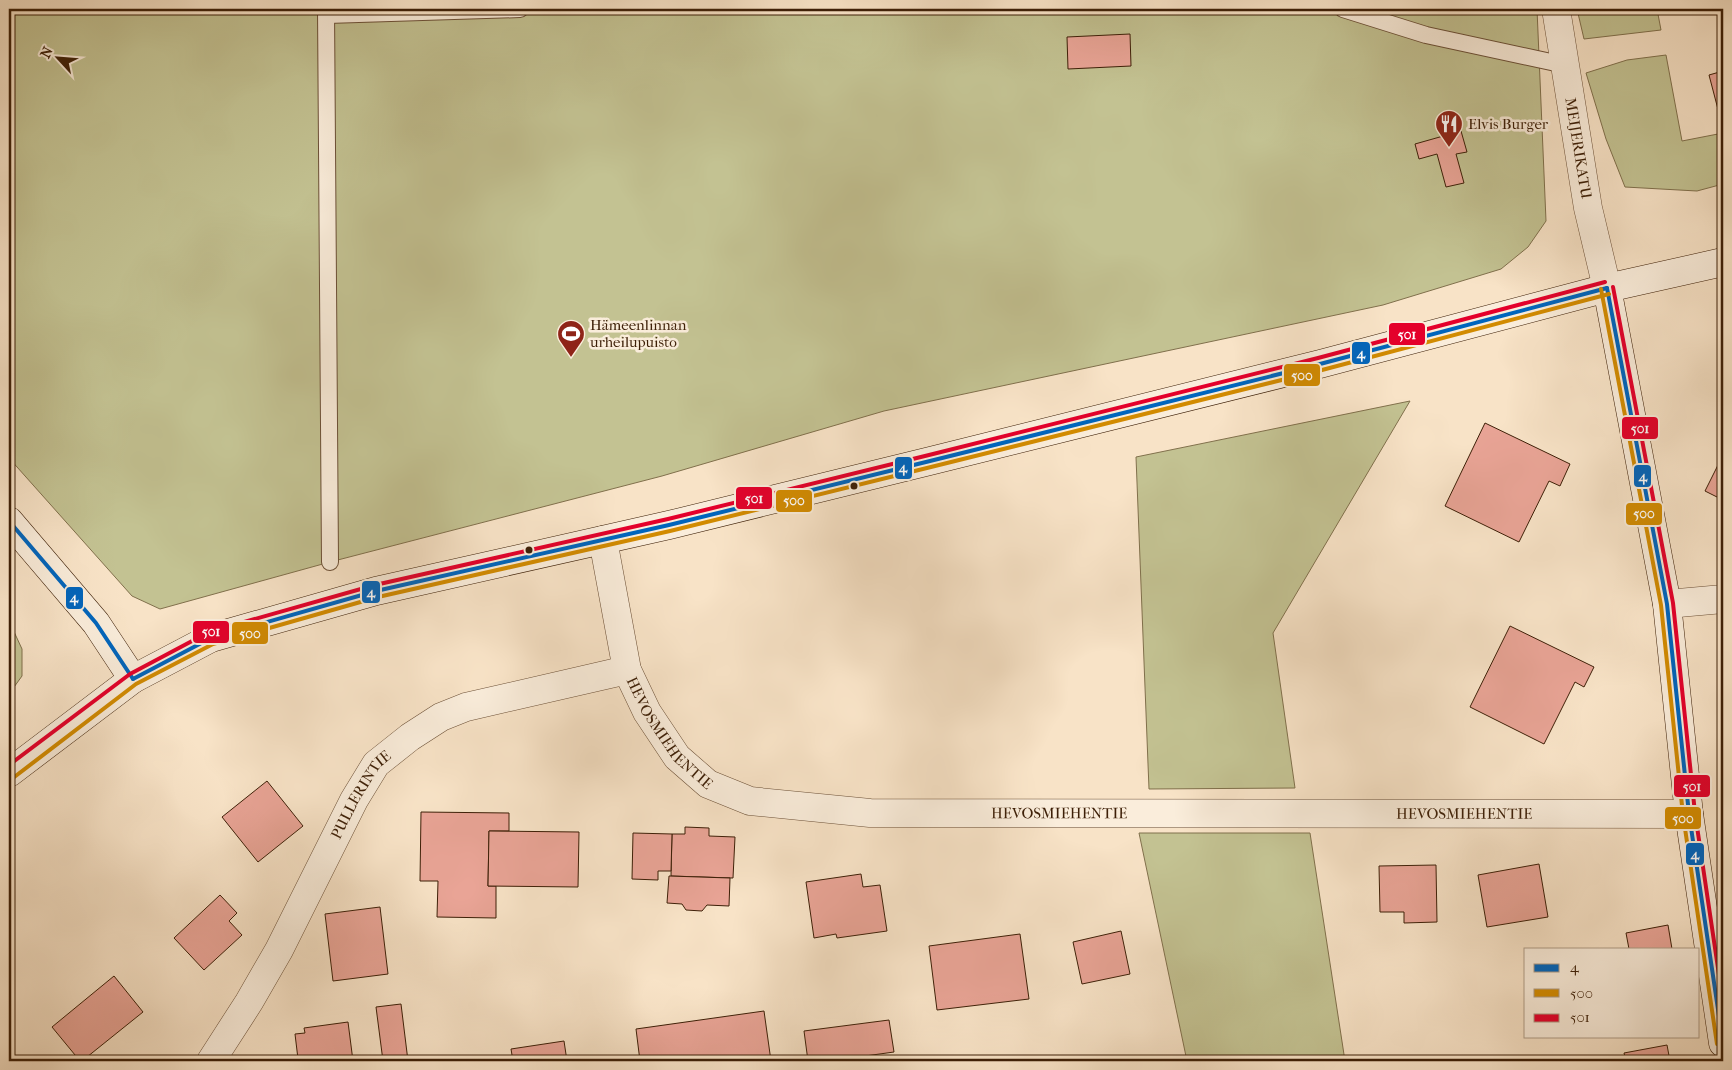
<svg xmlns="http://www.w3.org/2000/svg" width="1732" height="1070" viewBox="0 0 1732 1070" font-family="'IM FELL French Canon',serif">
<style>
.green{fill:#c3c292;stroke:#80704c}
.building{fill:#e9a496;stroke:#3d1f07}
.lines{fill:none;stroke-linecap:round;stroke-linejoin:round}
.lane-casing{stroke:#6c5037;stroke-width:18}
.street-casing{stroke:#6c5037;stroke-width:29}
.secondary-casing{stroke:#3d1f07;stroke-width:29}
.lane{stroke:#faeddb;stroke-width:16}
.street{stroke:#faeddb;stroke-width:28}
.secondary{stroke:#faeddb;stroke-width:28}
.bus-1-casing{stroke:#faeddb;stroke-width:8}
.bus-2-casing{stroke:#faeddb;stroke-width:8}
.bus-3-casing{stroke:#faeddb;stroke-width:8}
.bus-1{stroke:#0065bd;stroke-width:4}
.bus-2{stroke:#d28b01;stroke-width:4}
.bus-3{stroke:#e4002b;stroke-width:4}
.bus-dot{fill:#3d1f07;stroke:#faeddb;stroke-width:2}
.labels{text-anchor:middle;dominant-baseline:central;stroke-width:5;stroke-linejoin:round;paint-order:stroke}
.poi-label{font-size:15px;fill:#3d1f07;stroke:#faeddb;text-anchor:start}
.street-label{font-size:15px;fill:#3d1f07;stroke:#faeddb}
.line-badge{stroke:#faeddb;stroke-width:2}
.badge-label{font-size:14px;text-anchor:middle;font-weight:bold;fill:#fff}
</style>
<rect width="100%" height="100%" fill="#f8e3c7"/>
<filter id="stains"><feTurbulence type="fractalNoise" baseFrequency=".004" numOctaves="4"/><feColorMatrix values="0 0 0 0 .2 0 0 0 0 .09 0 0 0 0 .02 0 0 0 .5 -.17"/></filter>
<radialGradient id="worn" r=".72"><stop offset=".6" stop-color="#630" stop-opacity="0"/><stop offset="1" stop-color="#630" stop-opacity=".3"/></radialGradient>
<!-- green -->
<g class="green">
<polygon points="9,9 1537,9 1546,221 1528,247 1501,269 1383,305 884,411 662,476 330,562 160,609 132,596 9,458"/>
<polygon points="1577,9 1657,9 1661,30 1584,39"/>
<polygon points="1666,55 1682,141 1723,133 1723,184 1697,191 1625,187 1606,139 1586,73 1627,60"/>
<polygon points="1410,401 1273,633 1295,788 1149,789 1136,457"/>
<polygon points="9,621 22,649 22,676 9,694"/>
<polygon points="1139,833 1310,833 1345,1061 1187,1061"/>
</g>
<!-- building -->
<g class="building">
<polygon points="1130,34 1131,66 1068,69 1067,37"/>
<polygon points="1723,71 1723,116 1720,117 1709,75"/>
<polygon points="1461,131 1467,152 1456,154 1464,183 1446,187 1437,154 1419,159 1415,144"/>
<polygon points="1485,423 1570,464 1560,486 1549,481 1519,542 1445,506"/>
<polygon points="1723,455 1723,500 1705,491"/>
<polygon points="1510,626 1594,667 1584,687 1575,682 1544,744 1470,707"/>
<polygon points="267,781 303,826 258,862 222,817"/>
<polygon points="421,812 509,813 509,831 489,831 488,886 496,886 496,918 437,917 438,881 420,881"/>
<polygon points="685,827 709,828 709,836 735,837 733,878 671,876 672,834 685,834"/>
<polygon points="489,831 579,832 578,887 488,886"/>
<polygon points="633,833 672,834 671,871 658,871 658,880 632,879"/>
<polygon points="1539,864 1548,917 1487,927 1478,875"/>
<polygon points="1436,865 1437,922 1404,923 1404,912 1380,912 1379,866"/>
<polygon points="861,874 863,887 880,885 887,931 837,938 836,934 814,938 806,882"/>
<polygon points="669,876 730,878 729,906 707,905 702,911 686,910 682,904 667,903"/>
<polygon points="220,895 237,913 229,921 242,935 204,970 174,938"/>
<polygon points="380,907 388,974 333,981 325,914"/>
<polygon points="1668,925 1672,949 1629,949 1626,933"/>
<polygon points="1121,931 1130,974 1082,984 1073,942"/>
<polygon points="1020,934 1029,999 937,1010 929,946"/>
<polygon points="114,976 143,1012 82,1061 80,1061 52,1027"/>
<polygon points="401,1004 408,1061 383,1061 376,1007"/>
<polygon points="764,1011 771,1061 640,1061 636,1029"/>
<polygon points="889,1020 894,1052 829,1061 808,1061 804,1031"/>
<polygon points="348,1022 353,1061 309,1061 308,1058 298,1059 295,1034 305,1033 304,1028"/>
<polygon points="564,1041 567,1061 576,1060 576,1061 513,1061 511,1049"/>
<polygon points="1667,1045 1670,1061 1626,1061 1624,1053"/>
</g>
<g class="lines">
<defs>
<g id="lane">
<polyline points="326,9 330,562"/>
<polyline points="1343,9 1426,35 1565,65"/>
<polyline points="327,15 520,9"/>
</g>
<g id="street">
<path id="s1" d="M 1556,9 L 1588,208 L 1607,288"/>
<path id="s2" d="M 603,540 L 627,670 L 647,712 L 677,757 L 708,784 L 750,801 L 870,813 L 1689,814"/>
<polyline points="1667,604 1723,599"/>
<path id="s3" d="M 211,1061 L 249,1002 L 279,950 L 354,800 L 376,764 L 410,737 L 441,717 L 466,707 L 627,670"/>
</g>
<g id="secondary">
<polyline points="1607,288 1667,604 1689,814 1723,1043"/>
<polyline points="9,521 96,623 133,679"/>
<polyline points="9,773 133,679 211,638 376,591 669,525 930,461 1320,364 1607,288 1723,262"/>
</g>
</defs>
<!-- lane casing -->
<use href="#lane" class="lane-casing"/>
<!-- street casing -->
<use href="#street" class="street-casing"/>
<!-- secondary casing -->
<use href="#secondary" class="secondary-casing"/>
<!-- lane -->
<use href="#lane" class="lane"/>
<!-- street -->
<use href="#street" class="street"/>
<!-- secondary -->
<use href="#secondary" class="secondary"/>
<defs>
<g id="bus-1">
<polyline points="1607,288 1667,604 1689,814 1723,1043"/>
<polyline points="9,521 96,623 133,679"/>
<polyline points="133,679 211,638 376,591 669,525 930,461 1320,364 1607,288"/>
</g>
<g id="bus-2">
<polyline points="1601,289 1661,605 1683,815 1717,1044"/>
<polyline points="13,778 136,684 213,644 378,597 670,531 931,467 1322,370 1609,294"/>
</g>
<g id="bus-3">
<polyline points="1613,287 1673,603 1695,813 1723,1002"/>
<polyline points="9,765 130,674 209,632 375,585 668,519 929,455 1318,358 1605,282"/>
</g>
</defs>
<!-- bus-1 casing -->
<use href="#bus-1" class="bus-1-casing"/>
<!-- bus-2 casing -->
<use href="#bus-2" class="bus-2-casing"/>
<!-- bus-3 casing -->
<use href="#bus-3" class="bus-3-casing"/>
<!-- bus-1 -->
<use href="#bus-1" class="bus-1"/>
<!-- bus-2 -->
<use href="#bus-2" class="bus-2"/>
<!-- bus-3 -->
<use href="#bus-3" class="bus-3"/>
</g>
<!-- icons -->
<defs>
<symbol id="restaurant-pin" viewBox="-11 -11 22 30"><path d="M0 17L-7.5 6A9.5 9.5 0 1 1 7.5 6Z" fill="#8f2418" stroke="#faeddb"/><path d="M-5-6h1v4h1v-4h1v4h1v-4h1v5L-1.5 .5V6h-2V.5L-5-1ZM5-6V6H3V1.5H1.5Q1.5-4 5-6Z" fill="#fff"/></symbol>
<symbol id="stadium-pin" viewBox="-11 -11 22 30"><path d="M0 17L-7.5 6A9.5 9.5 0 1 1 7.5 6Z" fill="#8f2418" stroke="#faeddb"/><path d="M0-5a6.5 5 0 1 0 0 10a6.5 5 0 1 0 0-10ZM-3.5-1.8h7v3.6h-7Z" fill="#fff"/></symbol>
</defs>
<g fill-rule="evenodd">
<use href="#restaurant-pin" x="1433" y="108" width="32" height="43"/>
<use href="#stadium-pin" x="555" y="318" width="32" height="43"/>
</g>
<!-- markers -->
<g class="bus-dot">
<circle cx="854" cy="486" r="4.5"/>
<circle cx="529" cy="550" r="4.5"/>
</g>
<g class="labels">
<!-- poi labels -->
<g class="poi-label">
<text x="1468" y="124">Elvis Burger</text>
<text x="590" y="325">Hämeenlinnan<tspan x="590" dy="17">urheilupuisto</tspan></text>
</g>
<!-- street labels -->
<g class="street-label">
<text stroke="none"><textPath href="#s1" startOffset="141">MEIJERIKATU</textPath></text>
<text stroke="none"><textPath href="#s2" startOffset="209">HEVOSMIEHENTIE</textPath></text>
<text stroke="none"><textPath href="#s3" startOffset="306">PULLERINTIE</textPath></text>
<text stroke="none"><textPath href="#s2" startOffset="629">HEVOSMIEHENTIE</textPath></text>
<text stroke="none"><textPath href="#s2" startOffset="1034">HEVOSMIEHENTIE</textPath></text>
</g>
</g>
<g class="line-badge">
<rect x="1388" y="322" width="38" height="24" rx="5" fill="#e4002b"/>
<rect x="1351" y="341" width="20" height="24" rx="5" fill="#0065bd"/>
<rect x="1283" y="363" width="38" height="24" rx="5" fill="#d28b01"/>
<rect x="1621" y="416" width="38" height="24" rx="5" fill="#e4002b"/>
<rect x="894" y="456" width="19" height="24" rx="5" fill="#0065bd"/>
<rect x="1633" y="464" width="19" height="24" rx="5" fill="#0065bd"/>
<rect x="735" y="486" width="38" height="24" rx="5" fill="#e4002b"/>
<rect x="775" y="489" width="38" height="24" rx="5" fill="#d28b01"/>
<rect x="1625" y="502" width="38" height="24" rx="5" fill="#d28b01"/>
<rect x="361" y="580" width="20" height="24" rx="5" fill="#0065bd"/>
<rect x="65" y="586" width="19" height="24" rx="5" fill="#0065bd"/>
<rect x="192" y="620" width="38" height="24" rx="5" fill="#e4002b"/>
<rect x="231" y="621" width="38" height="24" rx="5" fill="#d28b01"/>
<rect x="1673" y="774" width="38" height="24" rx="5" fill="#e4002b"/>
<rect x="1664" y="806" width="38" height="24" rx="5" fill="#d28b01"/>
<rect x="1685" y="842" width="20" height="24" rx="5" fill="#0065bd"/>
</g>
<g class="badge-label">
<text x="1407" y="339">501</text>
<text x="1361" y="358">4</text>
<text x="1302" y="380">500</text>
<text x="1640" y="433">501</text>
<text x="903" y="472">4</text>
<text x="1643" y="481">4</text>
<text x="754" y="503">501</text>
<text x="794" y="505">500</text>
<text x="1644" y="518">500</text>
<text x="371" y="597">4</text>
<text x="74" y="602">4</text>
<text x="211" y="636">501</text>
<text x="250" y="638">500</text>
<text x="1692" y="791">501</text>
<text x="1683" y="823">500</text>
<text x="1695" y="859">4</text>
</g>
<!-- margin -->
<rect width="1732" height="1070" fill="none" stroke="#f8e3c7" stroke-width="30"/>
<rect x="10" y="10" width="1712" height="1050" fill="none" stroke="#3d1f07" stroke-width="2.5"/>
<rect x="15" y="15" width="1702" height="1040" fill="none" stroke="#3d1f07"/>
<!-- legend -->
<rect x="1524" y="948" width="175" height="90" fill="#faeddb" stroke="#ae9b86"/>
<rect x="1534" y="964" width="25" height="8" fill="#0065bd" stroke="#ae9b86"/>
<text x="1570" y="972" font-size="15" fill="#3d1f07">4</text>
<rect x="1534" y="989" width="25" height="8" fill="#d28b01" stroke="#ae9b86"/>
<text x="1570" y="998" font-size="15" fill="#3d1f07">500</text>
<rect x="1534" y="1014" width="25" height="8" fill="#e4002b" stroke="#ae9b86"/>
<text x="1570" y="1022" font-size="15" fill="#3d1f07">501</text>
<!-- north arrow -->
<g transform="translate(58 58) rotate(296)" stroke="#faeddb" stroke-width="4" paint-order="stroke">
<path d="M0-4L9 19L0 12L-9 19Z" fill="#3d1f07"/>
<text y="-8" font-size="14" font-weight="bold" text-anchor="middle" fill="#3d1f07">N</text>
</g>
<rect width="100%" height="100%" filter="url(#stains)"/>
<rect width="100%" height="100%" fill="url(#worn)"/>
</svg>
